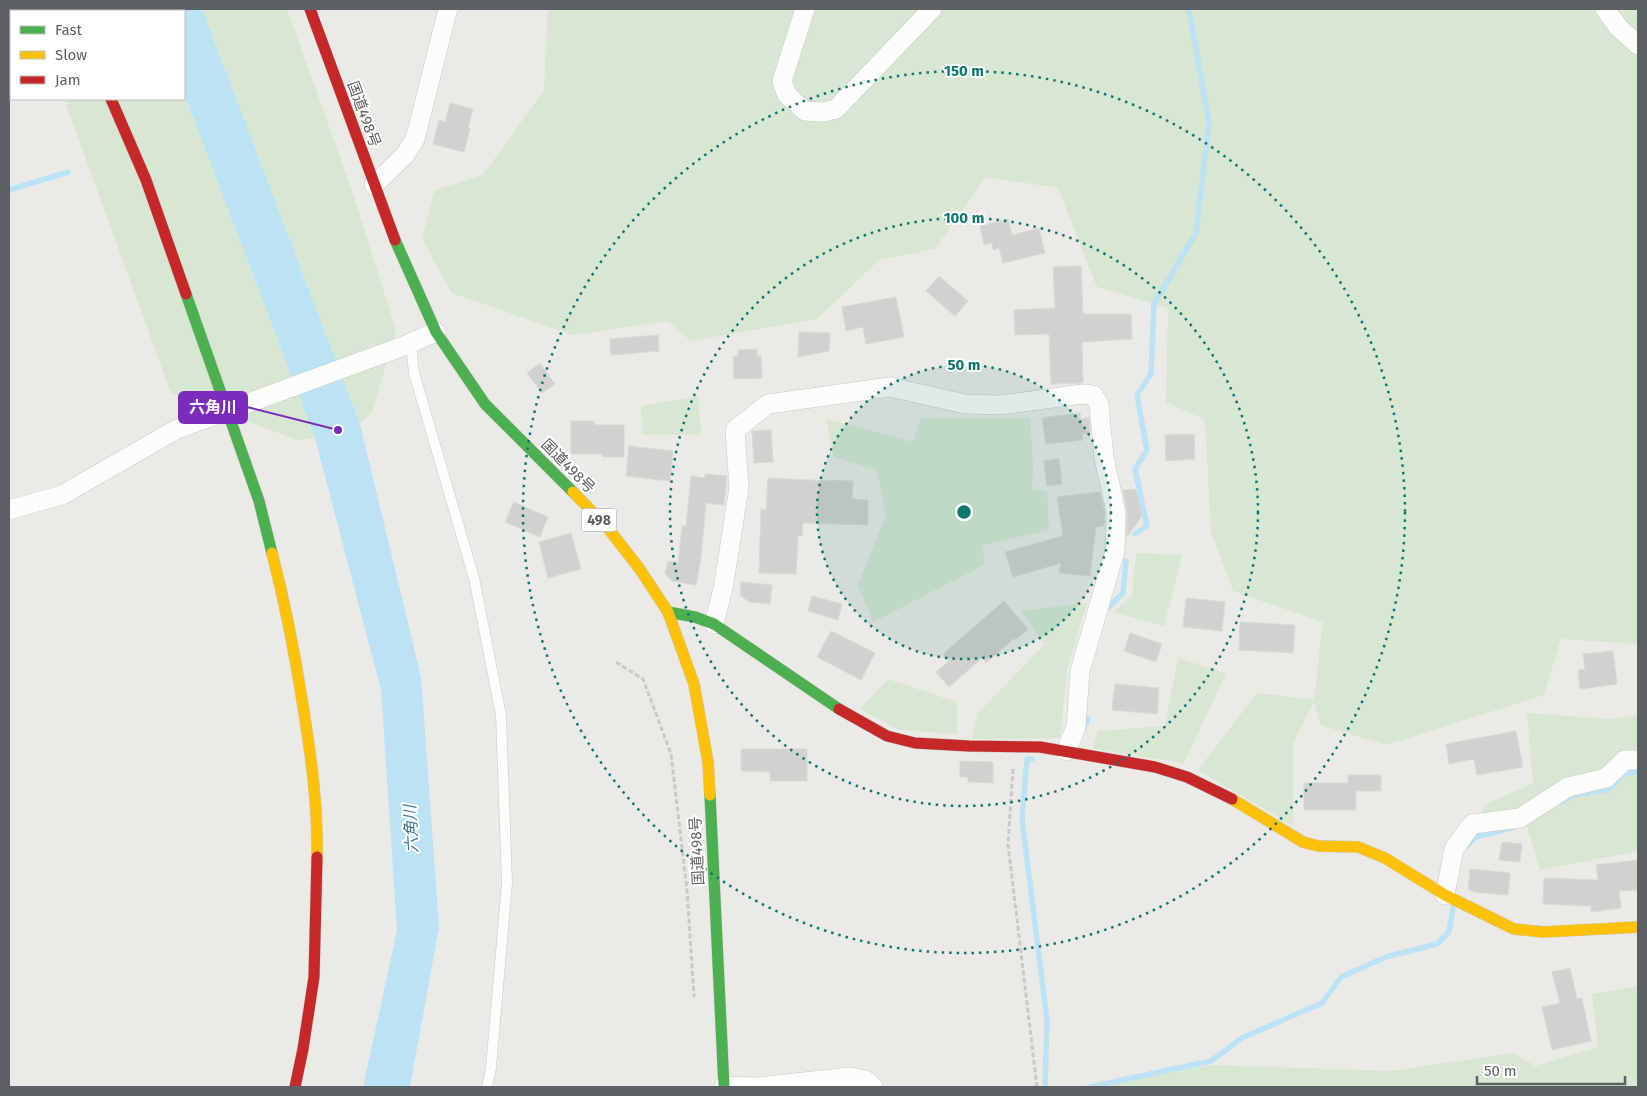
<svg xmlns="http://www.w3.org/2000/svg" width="1647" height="1096" viewBox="0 0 1647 1096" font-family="'Fira Sans','Noto Sans JP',sans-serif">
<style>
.green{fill:#d7e7d2}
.water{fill:#bbe3f5}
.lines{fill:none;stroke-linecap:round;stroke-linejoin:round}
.stream{stroke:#bbe3f5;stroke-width:5.5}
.building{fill:#d3d1cf;stroke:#dbd9d5}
.lane-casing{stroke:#c8c9c8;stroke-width:11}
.street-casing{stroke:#c8c9c8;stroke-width:20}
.fast-casing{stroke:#c8c8c7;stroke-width:12}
.slow-casing{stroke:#c8c8c7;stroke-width:12}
.jam-casing{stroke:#c8c8c7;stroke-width:12}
.path{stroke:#c6cbc8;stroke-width:3;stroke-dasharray:5 2.5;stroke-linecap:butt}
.lane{stroke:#fcfcfb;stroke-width:10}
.street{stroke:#fcfcfb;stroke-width:19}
.fast{stroke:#4caf50;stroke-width:11}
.slow{stroke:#ffc107;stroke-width:11}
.jam{stroke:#c62828;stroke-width:11}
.ring{fill:none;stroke:#0f766e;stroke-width:2.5;stroke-dasharray:2.5 5}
.labels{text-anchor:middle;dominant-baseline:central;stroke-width:4;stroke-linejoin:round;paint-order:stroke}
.shield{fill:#fff;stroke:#8d9092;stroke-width:1}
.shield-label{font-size:14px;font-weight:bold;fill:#5c6064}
.street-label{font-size:15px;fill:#5c6064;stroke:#fff}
.water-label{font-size:16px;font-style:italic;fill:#3e779c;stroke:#fff}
.centre{fill:#0f766e;stroke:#fff;stroke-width:2.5}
.ring-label{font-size:15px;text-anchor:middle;font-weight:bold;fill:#0f766e;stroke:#fff;stroke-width:4;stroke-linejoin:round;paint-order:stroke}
.leader{fill:none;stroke:#7b2cbf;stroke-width:2}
.callout-dot{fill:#7b2cbf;stroke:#fff;stroke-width:2}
.callout{fill:#7b2cbf;stroke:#7b2cbf;stroke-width:2}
.callout-label{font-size:16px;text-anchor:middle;font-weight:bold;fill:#fff}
</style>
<rect width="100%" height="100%" fill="#eceae6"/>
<!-- green -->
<g class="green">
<polygon points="31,9 152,9 153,11 32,11"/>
<polygon points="202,9 287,9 351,188 396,330 372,412 360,424"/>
<polygon points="548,9 1638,9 1638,644 1561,639 1544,695 1386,745 1320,725 1314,701 1293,743 1293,826 1198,770 1257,693 1314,700 1323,622 1233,591 1211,531 1205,420 1166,402 1168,308 1097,287 1058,188 986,177 935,249 879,260 817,319 691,341 668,321 573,335 452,293 422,239 435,190 483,175 544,90"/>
<polygon points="184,93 315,438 297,440 171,393 64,99 184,99"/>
<polygon points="698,396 701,435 643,435 641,406"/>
<polygon points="921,418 1030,418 1033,468 1032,490 1047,491 1049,530 983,545 984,565 873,622 858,585 886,515 877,470 834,457 826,419 913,442"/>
<polygon points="1136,553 1182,555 1164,626 1113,612 1132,596"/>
<polygon points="1087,603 1067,669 1060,738 972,739 978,713 1045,644 1021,611"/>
<polygon points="1178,658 1226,673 1184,763 1093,749 1098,731 1165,726"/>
<polygon points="888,679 957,702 957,734 899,730 860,709"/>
<polygon points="1527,713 1612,719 1638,715 1638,851 1540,870 1522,810 1482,816 1484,805 1533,783"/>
<polygon points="1638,986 1638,1087 1094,1087 1209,1065 1391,1071 1514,1053 1535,1066 1598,1047 1592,994"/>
</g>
<!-- water -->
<polygon class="water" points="152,9 202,9 360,424 421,677 439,927 410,1087 363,1087 397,930 381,690 315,438 184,93 184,11 153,11"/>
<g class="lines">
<!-- stream -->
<g class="stream">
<polyline points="9,190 68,172"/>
<polyline points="1135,534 1147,526 1135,469 1147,450 1137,395 1151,374 1154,304 1196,233 1209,123 1189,9"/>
<polyline points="1109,607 1123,593 1126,561"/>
<polyline points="1083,731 1088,719"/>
<polyline points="1032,759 1027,759 1022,819 1047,1020 1045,1087"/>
<polyline points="1562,802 1573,795 1607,790 1625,773 1638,772"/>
<polyline points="1467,846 1475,837 1512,828"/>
<polyline points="1090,1087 1211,1061 1242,1038 1322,1003 1341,977 1386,957 1437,944 1449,932 1453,907"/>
</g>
</g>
<!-- building -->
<g class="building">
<polygon points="450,103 473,109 468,128 470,128 464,152 433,144 439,120 445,122"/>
<polygon points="1008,219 1012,235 1039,228 1045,253 1003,263 999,248 993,250 992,243 984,245 980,226"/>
<polygon points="1081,266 1083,314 1131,314 1132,339 1082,342 1083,383 1051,384 1049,334 1015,335 1014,310 1055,308 1053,267"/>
<polygon points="939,276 968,301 955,316 926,291"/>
<polygon points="896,297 904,337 866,344 863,327 846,331 842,307"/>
<polygon points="799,332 830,333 829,351 798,357"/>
<polygon points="658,335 659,351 611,355 610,339"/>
<polygon points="757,349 757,356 761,356 762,378 734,379 733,356 738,356 738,350"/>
<polygon points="540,363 555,384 542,393 527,373"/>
<polygon points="1080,413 1081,419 1089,417 1090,433 1082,434 1083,440 1046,444 1042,418"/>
<polygon points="571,421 594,421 594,425 624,425 624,457 602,457 602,454 571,454"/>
<polygon points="771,430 773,462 754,463 752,431"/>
<polygon points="1194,434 1195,459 1166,461 1165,435"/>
<polygon points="629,446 673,451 670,481 626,476"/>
<polygon points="1059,459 1062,484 1047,486 1044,461"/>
<polygon points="705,474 727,476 724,505 706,503 701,557 696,585 672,581 665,574 668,561 678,563 682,526 686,526 691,476 705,478"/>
<polygon points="768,478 831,481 831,480 853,481 852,499 868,500 868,525 803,523 802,536 798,536 796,574 759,573 761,509 766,510"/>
<polygon points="1136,489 1142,516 1127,537 1127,512 1123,490"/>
<polygon points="1100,492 1105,513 1104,526 1096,527 1090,576 1059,573 1061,563 1013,577 1005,552 1063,536 1057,497"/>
<polygon points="514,502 548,517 540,537 505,522"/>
<polygon points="571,533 581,569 548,578 539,542"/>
<polygon points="741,582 772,585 770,604 749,602 740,595"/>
<polygon points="812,596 842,604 838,620 808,611"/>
<polygon points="1186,598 1225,602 1222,631 1183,627"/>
<polygon points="1004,601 1028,629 1015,640 1014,638 986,663 982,658 949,687 936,672 949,661 943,654"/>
<polygon points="1240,622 1295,625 1293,653 1239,650"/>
<polygon points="831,631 875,653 861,680 817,657"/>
<polygon points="1130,633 1162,644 1156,662 1124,651"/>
<polygon points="1613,651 1617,684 1580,689 1578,670 1585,669 1583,654"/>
<polygon points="1115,684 1159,688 1157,714 1112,710"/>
<polygon points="1516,731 1523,767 1477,775 1474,759 1449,764 1446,744"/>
<polygon points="741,749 807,749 807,781 770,781 770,772 741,771"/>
<polygon points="960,761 993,762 993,783 968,782 968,777 960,777"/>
<polygon points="1348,775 1381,775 1381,791 1356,791 1356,810 1304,810 1304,783 1348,783"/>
<polygon points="1502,842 1522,844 1520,862 1499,860"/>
<polygon points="1638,860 1638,890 1619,891 1621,908 1591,912 1591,906 1543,904 1544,878 1598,880 1596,865"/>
<polygon points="1470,869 1510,873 1508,895 1474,892 1468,889"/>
<polygon points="1570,968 1577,999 1582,998 1591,1041 1552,1050 1542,1007 1560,1003 1552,972"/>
</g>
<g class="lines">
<defs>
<polyline id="lane" points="411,343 414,373 474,578 501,715 507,883 491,1068 487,1087"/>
<g id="street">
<polyline points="81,9 81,11"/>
<polyline points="805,9 782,81 787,95 805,111 823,112 836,109 932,9"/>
<polyline points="1605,9 1619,28 1638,45"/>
<polyline points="374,185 405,155 415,139 448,9"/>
<polyline points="9,510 62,495 177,429 401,347 436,332"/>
<polyline points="714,624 723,589 739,488 735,430 768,404 890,387 965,404 1001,405 1082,394 1093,395 1099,404 1104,458 1116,512 1115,551 1080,671 1076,727 1066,751"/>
<polyline points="1445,895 1454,849 1472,824 1520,818 1568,787 1606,778 1625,760 1638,760"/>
<polyline points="724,1086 759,1087 850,1077 865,1080 873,1087"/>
</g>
<g id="fast">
<polyline points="395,240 436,332 485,404 573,492"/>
<polyline points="186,294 259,501 272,553"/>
<polyline points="668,612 695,617 714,624 839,709"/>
<polyline points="710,795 724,1087"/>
</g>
<g id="slow">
<polyline points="573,492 607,527 639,568 668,612 694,684 708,762 710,795"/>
<path d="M 272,553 C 285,603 295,654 303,706 C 311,756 318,806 317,857"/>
<polyline points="1232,799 1303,842 1318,846 1358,847 1385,858 1445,895 1514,929 1543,932 1638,927"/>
</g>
<g id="jam">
<polyline points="310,9 395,240"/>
<polyline points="111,99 146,180 186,294"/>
<polyline points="839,709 887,736 915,743 969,746 1040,747 1155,767 1187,777 1232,799"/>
<polyline points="295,1087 303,1049 314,977 317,857"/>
</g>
</defs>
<!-- lane casing -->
<use href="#lane" class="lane-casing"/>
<!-- street casing -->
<use href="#street" class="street-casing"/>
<!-- fast casing -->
<use href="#fast" class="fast-casing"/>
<!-- slow casing -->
<use href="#slow" class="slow-casing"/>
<!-- jam casing -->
<use href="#jam" class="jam-casing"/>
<!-- path -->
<g class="path">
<polyline points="616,662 643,679 671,754 687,890 694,997"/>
<polyline points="1013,769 1008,844 1037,1087 1033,1087"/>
</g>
<!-- lane -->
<use href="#lane" class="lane"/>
<!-- street -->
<use href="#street" class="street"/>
<!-- fast -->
<use href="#fast" class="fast"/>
<!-- slow -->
<use href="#slow" class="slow"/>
<!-- jam -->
<use href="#jam" class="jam"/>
</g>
<!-- distance rings -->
<circle cx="964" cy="512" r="147" fill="#0f766e" fill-opacity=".12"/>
<g class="ring">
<circle cx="964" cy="512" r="147"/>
<circle cx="964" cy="512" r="294"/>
<circle cx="964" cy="512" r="441"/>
</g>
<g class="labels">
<!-- shield labels -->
<rect class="shield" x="581.5" y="508.5" width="35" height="23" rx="4"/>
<g class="shield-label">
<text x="599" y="520">498</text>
</g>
<!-- street labels -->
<g class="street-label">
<text transform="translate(364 114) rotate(70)">国道498号</text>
<text transform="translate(568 466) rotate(45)">国道498号</text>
<text transform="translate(697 851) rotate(-93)">国道498号</text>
</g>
<!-- water labels -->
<g class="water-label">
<text transform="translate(411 829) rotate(-93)">六角川</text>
</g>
</g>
<circle cx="964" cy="512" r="8" class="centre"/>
<g class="ring-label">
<text x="964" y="76">150 m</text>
<text x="964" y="223">100 m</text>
<text x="964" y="370">50 m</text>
</g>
<!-- callouts -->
<path class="leader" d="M338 430L247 407"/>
<circle class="callout-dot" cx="338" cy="430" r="5"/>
<rect class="callout" x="179" y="392" width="68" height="31" rx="5"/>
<g class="callout-label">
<text x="213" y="413">六角川</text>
</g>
<!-- border -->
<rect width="1647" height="1096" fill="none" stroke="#5c6064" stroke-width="20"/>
<!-- legend -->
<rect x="10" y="10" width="175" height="90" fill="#ffffff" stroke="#bebfc1"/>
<rect x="20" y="26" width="25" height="8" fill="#4caf50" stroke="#bebfc1"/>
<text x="55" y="35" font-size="15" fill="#5c6064">Fast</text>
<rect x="20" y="51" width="25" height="8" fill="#ffc107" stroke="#bebfc1"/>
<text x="55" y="60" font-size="15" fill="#5c6064">Slow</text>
<rect x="20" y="76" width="25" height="8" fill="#c62828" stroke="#bebfc1"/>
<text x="55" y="85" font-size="15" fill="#5c6064">Jam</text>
<!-- scale -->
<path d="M1477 1076v8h148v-8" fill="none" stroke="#5c6064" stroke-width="2.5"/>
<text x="1484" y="1076" font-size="15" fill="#5c6064" stroke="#ffffff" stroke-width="4" paint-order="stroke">50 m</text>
</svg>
